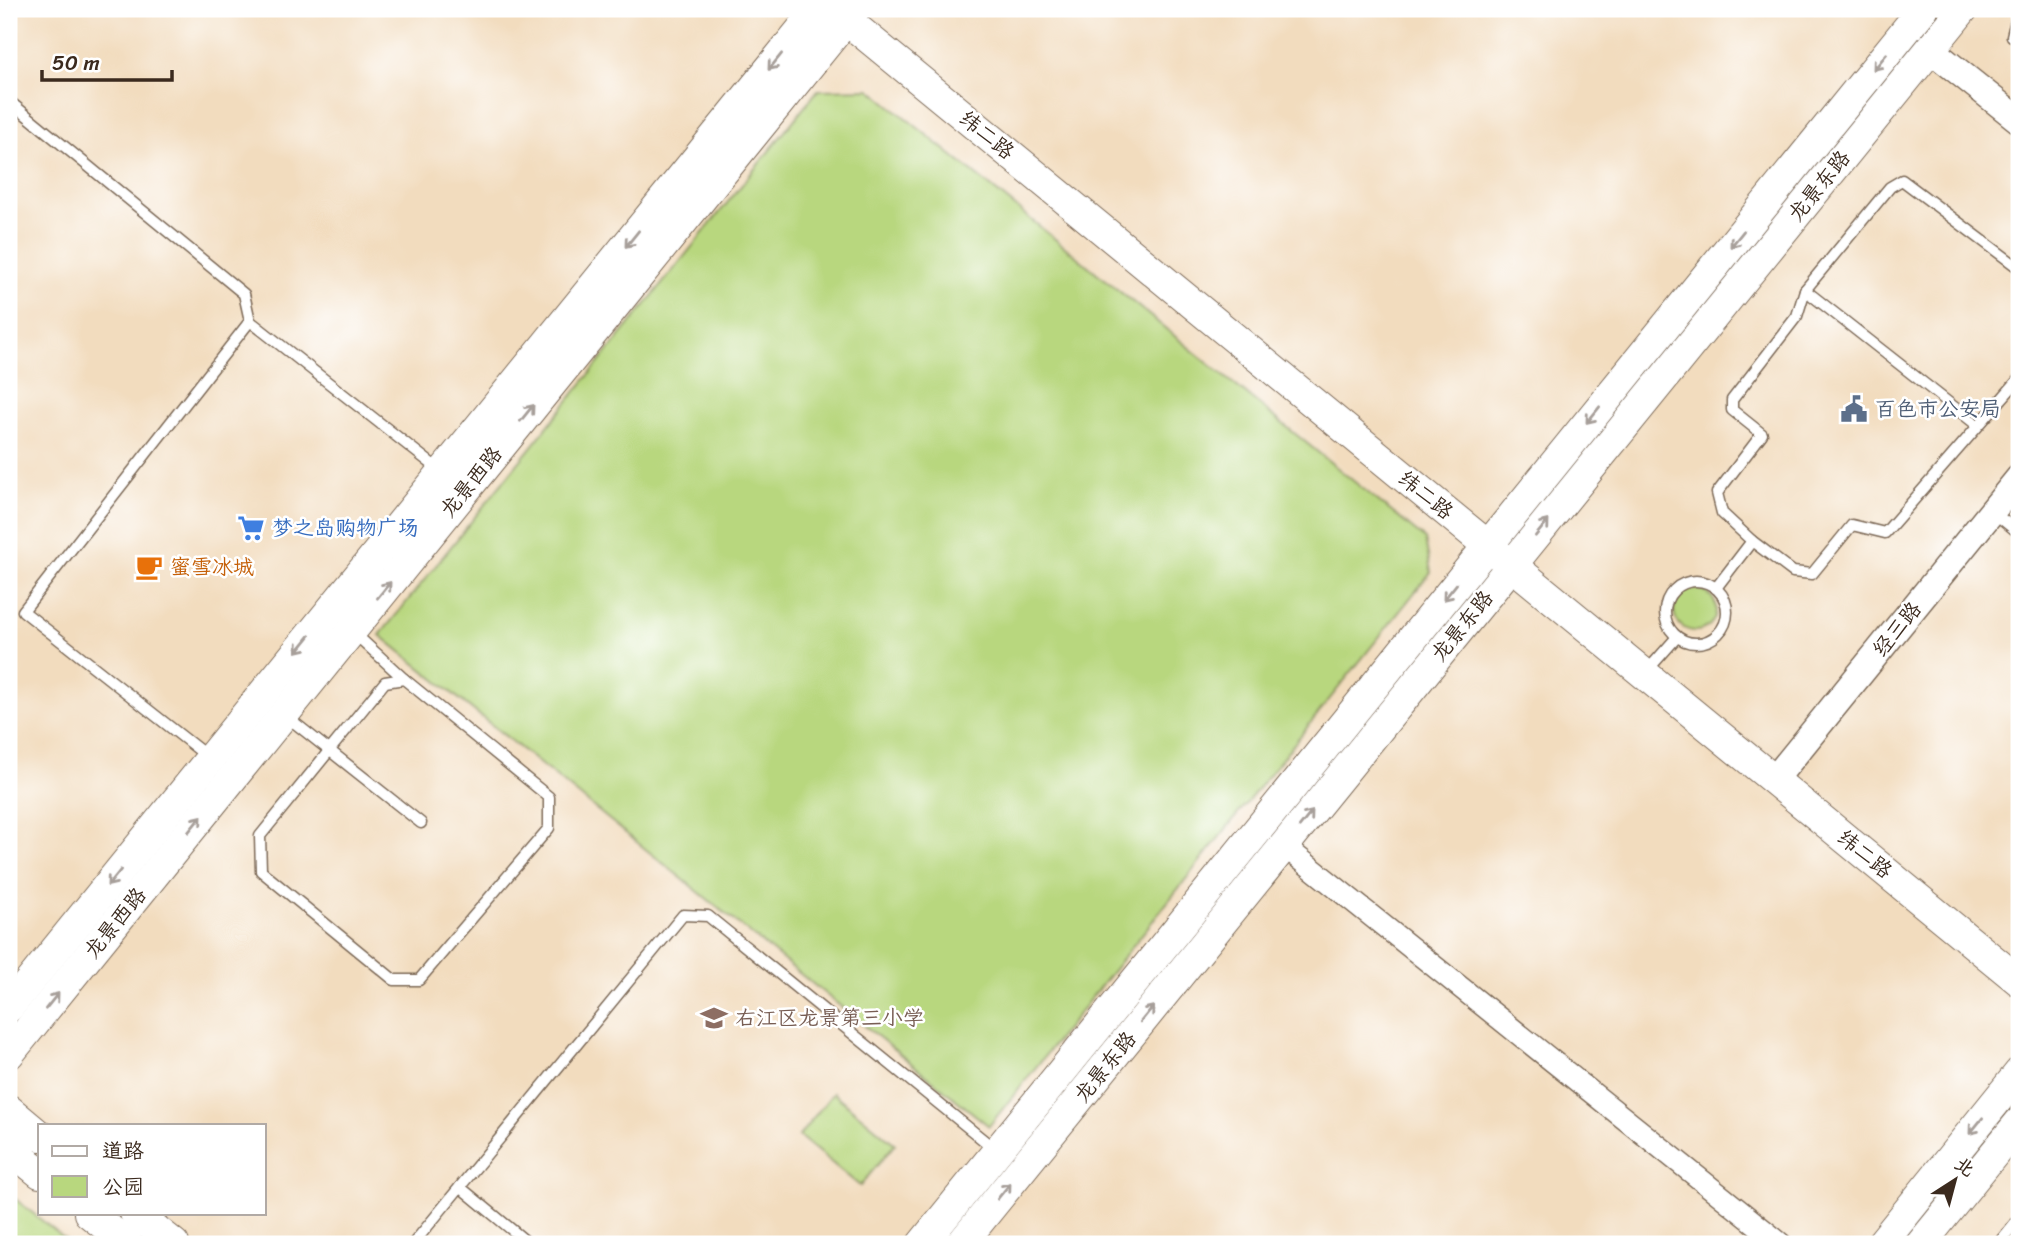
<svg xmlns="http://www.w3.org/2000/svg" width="2028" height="1253" viewBox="0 0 2028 1253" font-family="Sriracha,'LXGW WenKai TC',sans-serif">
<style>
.green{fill:#b8d77e;stroke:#7a804e;stroke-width:2}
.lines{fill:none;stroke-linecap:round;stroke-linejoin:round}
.service-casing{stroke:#7b6856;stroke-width:13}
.minor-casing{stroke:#7b6856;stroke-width:24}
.tertiary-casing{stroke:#7b6856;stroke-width:29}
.secondary-casing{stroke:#7b6856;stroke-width:32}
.service{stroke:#fff;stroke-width:10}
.minor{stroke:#fff;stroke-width:21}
.tertiary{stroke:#fff;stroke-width:26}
.secondary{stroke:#fff;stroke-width:30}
.oneway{stroke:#a79f9a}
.labels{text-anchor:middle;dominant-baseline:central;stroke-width:5;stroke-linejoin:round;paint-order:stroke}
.street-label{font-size:21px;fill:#3b2a1e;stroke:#fff}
.service-label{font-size:21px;fill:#4e5e75;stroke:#fff;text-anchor:start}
.shop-label{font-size:21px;fill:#366cbe;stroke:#fff;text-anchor:start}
.food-label{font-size:21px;fill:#c56008;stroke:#fff;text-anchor:start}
.education-label{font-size:21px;fill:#785e54;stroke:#fff;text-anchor:start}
</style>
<rect width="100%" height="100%" fill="#fff"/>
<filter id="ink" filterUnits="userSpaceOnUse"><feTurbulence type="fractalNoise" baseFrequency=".0143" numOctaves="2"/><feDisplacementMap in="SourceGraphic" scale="14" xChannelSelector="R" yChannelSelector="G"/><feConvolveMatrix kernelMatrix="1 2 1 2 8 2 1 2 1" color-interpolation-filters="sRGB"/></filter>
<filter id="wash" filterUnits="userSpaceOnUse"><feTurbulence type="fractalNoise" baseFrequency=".00686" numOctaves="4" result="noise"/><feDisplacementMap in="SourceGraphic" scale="28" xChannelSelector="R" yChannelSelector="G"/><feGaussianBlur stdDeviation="1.57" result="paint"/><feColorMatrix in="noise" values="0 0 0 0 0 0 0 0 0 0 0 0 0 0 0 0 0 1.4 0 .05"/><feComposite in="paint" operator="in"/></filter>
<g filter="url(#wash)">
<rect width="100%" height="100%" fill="#f2dcbe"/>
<!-- green -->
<g class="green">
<polygon points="870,89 1425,539 1431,572 989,1126 380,635 818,90"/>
<circle cx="1695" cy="610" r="21"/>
<polygon points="833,1093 895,1144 860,1186 799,1136"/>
<polygon points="9,1194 71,1244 9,1244"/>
</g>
</g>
<g filter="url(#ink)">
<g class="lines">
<defs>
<g id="service">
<polyline points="2019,9 2012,36 2019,42"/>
<polyline points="9,101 244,294 250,321"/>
<polyline points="2019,268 1902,180 1890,187 1805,290 1797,316 1732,400 1732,410 1762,434 1717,493 1722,513 1752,541 1793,572 1812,574 1852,525 1885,533 2019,379"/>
<polyline points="1805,290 1977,425"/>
<polyline points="1992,511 2019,533"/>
<circle cx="1696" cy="612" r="31"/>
<polyline points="1716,588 1752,541"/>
<polyline points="352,631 404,679"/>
<polyline points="1646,672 1677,637"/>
<polygon points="404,679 549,797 549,828 419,980 394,980 261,871 260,836 385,682"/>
<polyline points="286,716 421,823"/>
<polyline points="208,757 23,611 250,321 442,472"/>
<polyline points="460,1187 529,1244"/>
<polyline points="413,1244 683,915 708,916 997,1151"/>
<polyline points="1998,1244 2019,1218"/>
</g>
<polyline id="minor" points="1284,846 1781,1244"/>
<g id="tertiary">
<polyline points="1930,49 2019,120"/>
<polyline points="1774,780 2019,478"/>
</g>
<g id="secondary">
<polyline points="833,9 2019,981"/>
<polyline points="9,1007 818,9"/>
<polyline points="9,1054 855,9"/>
<polyline points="9,1110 40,1136"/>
<polyline points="9,1148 40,1173"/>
<polyline points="89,1213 128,1244"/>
<polyline points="135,1213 174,1244"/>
<polyline points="922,1244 1923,9"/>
<polyline points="961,1244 1963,9"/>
<polyline points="1881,1244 2019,1073"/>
<polyline points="1921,1244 2019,1123"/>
</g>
</defs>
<!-- service casing -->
<use href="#service" class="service-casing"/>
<!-- minor casing -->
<use href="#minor" class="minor-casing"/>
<!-- tertiary casing -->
<use href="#tertiary" class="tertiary-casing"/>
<!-- secondary casing -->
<use href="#secondary" class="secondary-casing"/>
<!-- service -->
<use href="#service" class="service"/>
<!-- minor -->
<use href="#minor" class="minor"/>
<!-- tertiary -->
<use href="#tertiary" class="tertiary"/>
<!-- secondary -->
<use href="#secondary" class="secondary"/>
</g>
<!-- one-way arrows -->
<defs><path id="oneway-shaft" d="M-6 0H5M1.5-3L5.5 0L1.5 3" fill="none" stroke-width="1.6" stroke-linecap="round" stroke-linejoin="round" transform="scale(1.75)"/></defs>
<g class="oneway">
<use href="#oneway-shaft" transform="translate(775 62) rotate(129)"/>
<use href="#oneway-shaft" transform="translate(1880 62) rotate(129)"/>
<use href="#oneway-shaft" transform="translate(632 239) rotate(129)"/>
<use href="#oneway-shaft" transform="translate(1737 239) rotate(129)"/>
<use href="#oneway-shaft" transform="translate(527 413) rotate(-51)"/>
<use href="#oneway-shaft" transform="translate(1593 415) rotate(129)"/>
<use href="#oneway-shaft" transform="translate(1542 528) rotate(-51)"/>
<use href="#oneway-shaft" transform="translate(384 590) rotate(-51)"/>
<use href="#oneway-shaft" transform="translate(1450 592) rotate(129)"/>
<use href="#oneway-shaft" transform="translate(303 644) rotate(129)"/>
<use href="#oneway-shaft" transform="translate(1306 819) rotate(-51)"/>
<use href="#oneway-shaft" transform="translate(195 824) rotate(-51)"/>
<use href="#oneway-shaft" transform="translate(114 878) rotate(129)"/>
<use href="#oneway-shaft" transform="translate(52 1001) rotate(-51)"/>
<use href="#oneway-shaft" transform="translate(1147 1014) rotate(-51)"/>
<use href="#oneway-shaft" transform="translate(1976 1126) rotate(129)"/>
<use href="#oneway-shaft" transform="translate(1004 1191) rotate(-51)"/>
</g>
</g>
<!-- icons -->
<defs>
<symbol id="civic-bare" viewBox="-9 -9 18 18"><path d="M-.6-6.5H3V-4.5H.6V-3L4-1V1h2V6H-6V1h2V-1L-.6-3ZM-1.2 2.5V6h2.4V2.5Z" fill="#5c6f8a" stroke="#fff" stroke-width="2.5" paint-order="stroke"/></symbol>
<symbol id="supermarket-bare" viewBox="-9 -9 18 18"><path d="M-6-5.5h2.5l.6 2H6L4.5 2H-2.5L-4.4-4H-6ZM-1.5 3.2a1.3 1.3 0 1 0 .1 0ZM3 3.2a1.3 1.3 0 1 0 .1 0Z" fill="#3f7fe0" stroke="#fff" stroke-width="2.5" paint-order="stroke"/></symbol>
<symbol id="cafe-bare" viewBox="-9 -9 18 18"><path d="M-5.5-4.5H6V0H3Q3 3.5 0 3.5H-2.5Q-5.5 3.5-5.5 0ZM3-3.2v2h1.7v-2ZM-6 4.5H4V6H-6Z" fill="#e8710a" stroke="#fff" stroke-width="2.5" paint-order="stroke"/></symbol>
<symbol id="school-bare" viewBox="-9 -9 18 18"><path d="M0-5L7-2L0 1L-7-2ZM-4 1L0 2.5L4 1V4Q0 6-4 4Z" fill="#8d6e63" stroke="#fff" stroke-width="2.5" paint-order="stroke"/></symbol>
</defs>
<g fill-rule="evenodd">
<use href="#civic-bare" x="1835" y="390" width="38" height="38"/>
<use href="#supermarket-bare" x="232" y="509" width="38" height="38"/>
<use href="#cafe-bare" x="130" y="548" width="38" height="38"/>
<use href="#school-bare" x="695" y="999" width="38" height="38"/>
</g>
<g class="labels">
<!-- street labels -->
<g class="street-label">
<text transform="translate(987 135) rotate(39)">纬二路</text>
<text transform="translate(1819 186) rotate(-51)">龙景东路</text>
<text transform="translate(471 482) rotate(-51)">龙景西路</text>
<text transform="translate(1426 495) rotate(39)">纬二路</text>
<text transform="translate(1462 626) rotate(-51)">龙景东路</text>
<text transform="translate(1897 629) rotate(-51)">经三路</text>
<text transform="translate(1865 854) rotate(39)">纬二路</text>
<text transform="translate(115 923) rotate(-51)">龙景西路</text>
<text transform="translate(1105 1067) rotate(-51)">龙景东路</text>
</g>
<!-- service labels -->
<g class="service-label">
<text x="1875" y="409">百色市公安局</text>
</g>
<!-- shop labels -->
<g class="shop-label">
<text x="272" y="528">梦之岛购物广场</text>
</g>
<!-- food labels -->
<g class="food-label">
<text x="170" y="567">蜜雪冰城</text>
</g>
<!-- education labels -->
<g class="education-label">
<text x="735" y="1018">右江区龙景第三小学</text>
</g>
</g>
<!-- margin -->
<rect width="2028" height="1253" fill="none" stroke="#fff" stroke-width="35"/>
<!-- legend -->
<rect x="38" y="1124" width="228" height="91" fill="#ffffff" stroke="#b1aaa5" stroke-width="2"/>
<rect x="52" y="1146" width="35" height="10" fill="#ffffff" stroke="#b1aaa5" stroke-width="2"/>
<text x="102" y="1158" font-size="21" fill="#3b2a1e">道路</text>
<rect x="52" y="1176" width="35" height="21" fill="#b8d77e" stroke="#b1aaa5" stroke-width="2"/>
<text x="102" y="1194" font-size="21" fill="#3b2a1e">公园</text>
<!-- north arrow -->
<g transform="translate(1955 1180) rotate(36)" stroke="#ffffff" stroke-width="5" paint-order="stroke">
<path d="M0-5L12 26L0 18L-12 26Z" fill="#3b2a1e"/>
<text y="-10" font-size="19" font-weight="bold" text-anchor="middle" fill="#3b2a1e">北</text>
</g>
<!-- scale -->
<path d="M42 70v10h130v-10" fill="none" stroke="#3b2a1e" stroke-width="3.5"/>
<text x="52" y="70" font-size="21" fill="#3b2a1e" stroke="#ffffff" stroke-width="5" paint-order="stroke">50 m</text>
</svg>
